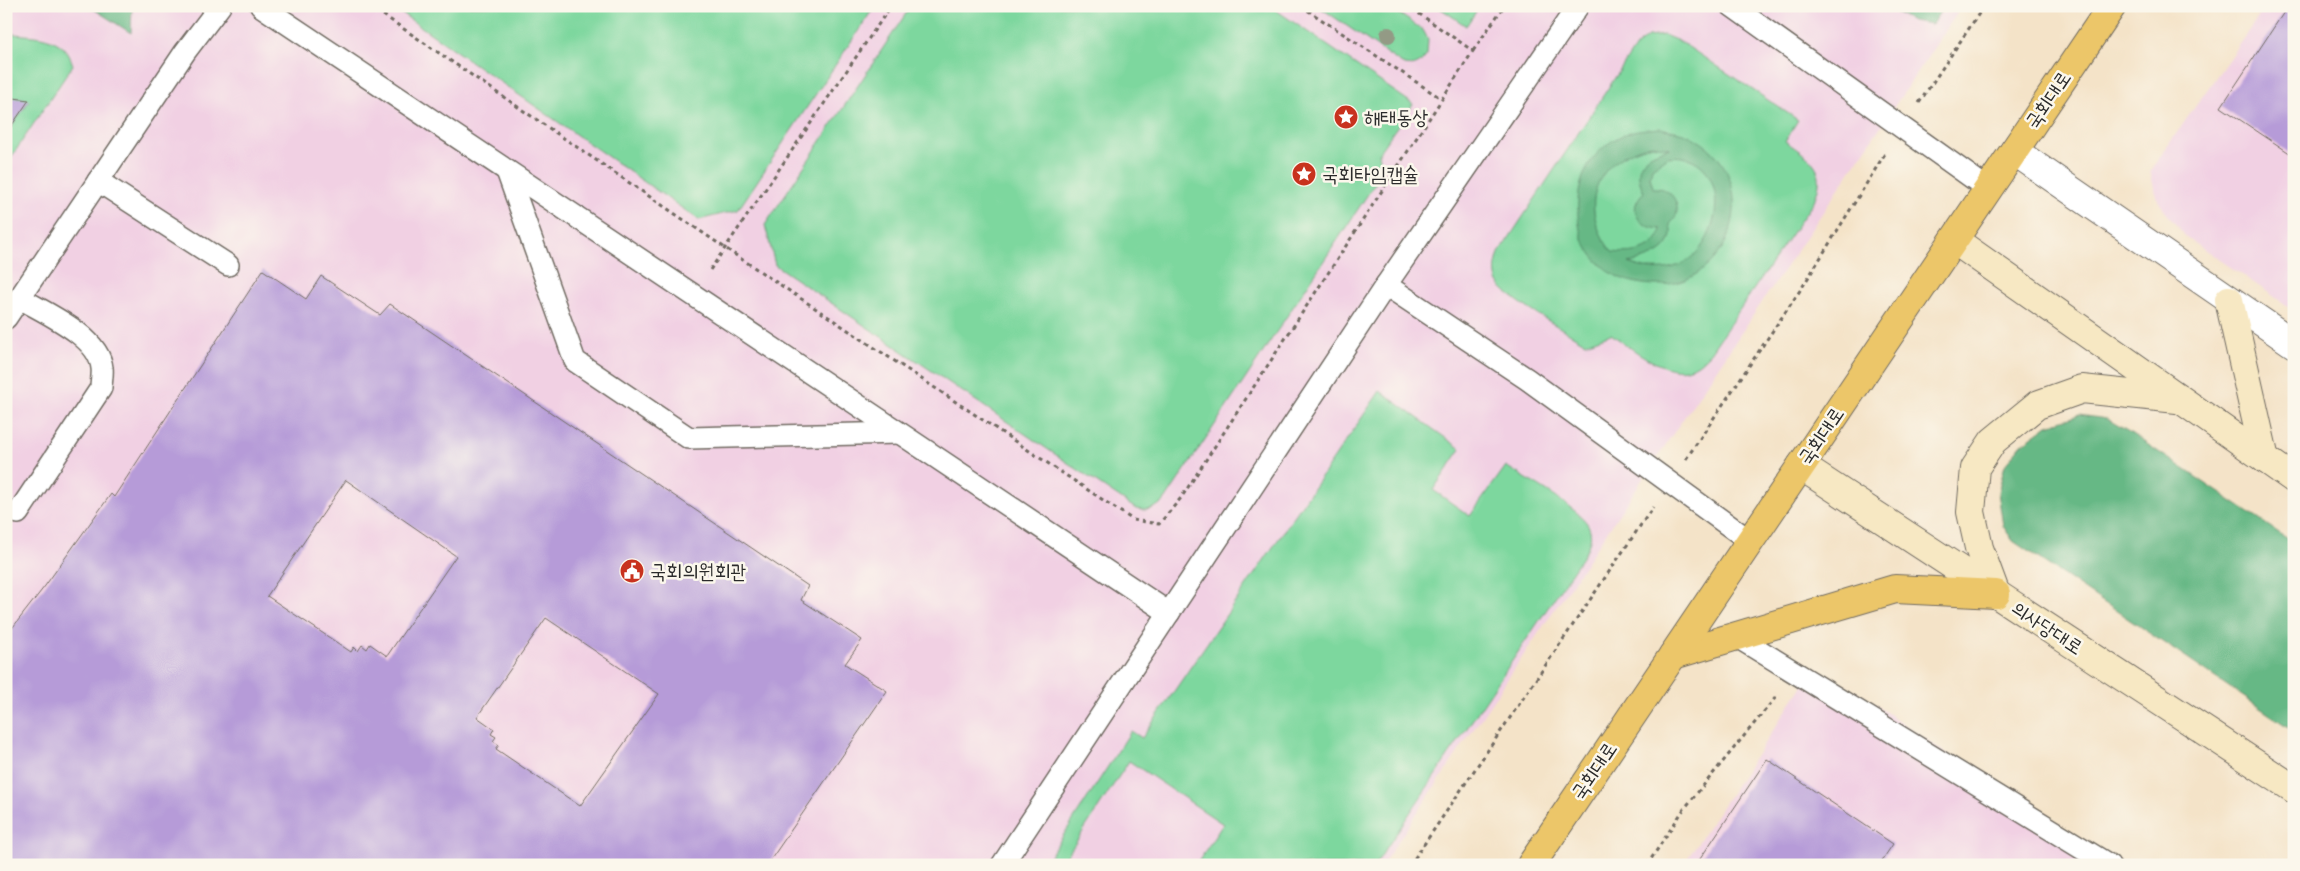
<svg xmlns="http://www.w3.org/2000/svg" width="2300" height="871" viewBox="0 0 2300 871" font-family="Caveat,'Poor Story',sans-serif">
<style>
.built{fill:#f1d0e3}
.green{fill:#7dd79e;stroke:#548164}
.forest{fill:#66b885;stroke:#487258;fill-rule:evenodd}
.building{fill:#b69bd8;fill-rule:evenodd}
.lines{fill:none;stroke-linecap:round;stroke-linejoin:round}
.service-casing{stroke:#716b62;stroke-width:24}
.minor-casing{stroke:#716b62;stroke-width:30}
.secondary-casing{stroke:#716b62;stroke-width:30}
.primary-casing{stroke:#716b62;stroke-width:30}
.path{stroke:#716b62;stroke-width:3;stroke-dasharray:4 4;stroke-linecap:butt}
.service{stroke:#fff;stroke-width:21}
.minor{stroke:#fff;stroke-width:28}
.secondary{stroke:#f7e8c3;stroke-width:28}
.primary{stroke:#ecc669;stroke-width:28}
.tree{fill:#939a85}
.labels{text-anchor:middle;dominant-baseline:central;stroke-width:5;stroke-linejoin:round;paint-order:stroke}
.street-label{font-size:20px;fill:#2b2b2b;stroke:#fbf7ec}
.poi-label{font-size:20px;fill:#2b2b2b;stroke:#fbf7ec;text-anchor:start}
</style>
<rect width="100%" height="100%" fill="#fbf7ec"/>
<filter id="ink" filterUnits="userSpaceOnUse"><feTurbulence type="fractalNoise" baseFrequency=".02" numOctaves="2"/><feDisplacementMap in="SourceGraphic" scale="10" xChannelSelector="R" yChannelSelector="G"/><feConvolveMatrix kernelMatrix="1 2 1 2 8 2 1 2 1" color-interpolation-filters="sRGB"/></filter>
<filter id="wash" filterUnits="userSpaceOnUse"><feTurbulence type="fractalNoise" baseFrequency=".0096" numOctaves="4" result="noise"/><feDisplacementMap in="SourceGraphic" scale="20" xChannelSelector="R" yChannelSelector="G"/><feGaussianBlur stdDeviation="1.12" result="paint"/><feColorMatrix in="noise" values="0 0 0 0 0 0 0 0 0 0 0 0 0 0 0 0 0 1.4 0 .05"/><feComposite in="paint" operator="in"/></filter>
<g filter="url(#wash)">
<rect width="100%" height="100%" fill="#f4e3c8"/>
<!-- built -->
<g class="built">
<polygon points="6,6 1962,6 1382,865 6,865"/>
<polygon points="2266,6 2294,6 2294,310 2186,237 2164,210 2156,196 2150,171"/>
<polygon points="1804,684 1844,687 1861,695 2109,865 1683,865"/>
</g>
<!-- green -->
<g class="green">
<polygon points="391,6 875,6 738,210 699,220"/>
<path d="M 911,6 L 1270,6 L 1413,104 L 1379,152 L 1382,173 L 1165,500 C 1156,508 1148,512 1136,509 L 775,265 L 765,225 Z"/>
<path d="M 1318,6 L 1388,6 L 1423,30 L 1428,39 L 1427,55 C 1420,65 1413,68 1402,64 Z"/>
<polygon points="1437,6 1480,6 1466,26"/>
<path d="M 6,33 C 34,37 64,33 73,65 L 6,165 L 6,134 L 29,101 L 6,97 Z"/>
<path d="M 1664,35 L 1681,42 L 1798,120 L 1785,141 C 1812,160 1828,167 1814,201 L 1710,353 C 1706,357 1702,361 1698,364 C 1672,383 1633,349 1611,334 L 1586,343 C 1567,331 1503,298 1497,280 C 1494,270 1496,263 1499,253 L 1636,46 L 1648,37 Z"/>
<path d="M 1380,391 L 1461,449 L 1433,490 L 1470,516 L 1506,466 C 1524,478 1579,508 1588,525 C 1593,535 1590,542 1586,551 L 1375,865 L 1196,865 L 1223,824 L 1129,761 L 1061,865 L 1044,865 L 1131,731 L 1142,738 Z"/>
</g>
<!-- forest -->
<g class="forest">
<polygon points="89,6 132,6 131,33"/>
<polygon points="1890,6 1944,6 1932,24 1912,21 1889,8"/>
<path d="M 1660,128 C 1668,130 1678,131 1686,134 C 1778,174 1728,316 1623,279 C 1604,272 1584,250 1580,230 C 1571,186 1588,146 1633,131 C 1641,129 1652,129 1660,128 ZM 1652,145 L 1670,148 C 1646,153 1630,165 1644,192 C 1626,209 1638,228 1661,229 L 1660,234 C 1650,253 1631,254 1612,252 C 1576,205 1595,158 1652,145 ZM 1667,157 C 1748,146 1723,302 1629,263 C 1650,258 1677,251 1670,224 C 1686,210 1673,186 1653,188 L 1650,177 L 1652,168 Z"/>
<polygon points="2079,415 2107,419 2129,432 2294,543 2294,731 2013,541 2003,526 1998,492 2005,465 2022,444 2048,425"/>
</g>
<g id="blocks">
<!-- building -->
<g class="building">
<polygon points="2288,6 2294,6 2294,156 2221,107"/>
<polygon points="6,97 29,100 6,134"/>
<path d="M 263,270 L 306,299 L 321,276 L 380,315 L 390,304 L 808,586 L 801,600 L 862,640 L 845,664 L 887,691 L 767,865 L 6,865 L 6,636 L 45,586 L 111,494 L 114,497 ZM 346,480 L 456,556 L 387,656 L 370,644 L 367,649 L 362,645 L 358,651 L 354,647 L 351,652 L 267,596 ZM 546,618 L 659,694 L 580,806 L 496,749 L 499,745 L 493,741 L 496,737 L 491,734 L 494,729 L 477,717 Z"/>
<polygon points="1767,759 1893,844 1879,865 1696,865"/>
</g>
</g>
</g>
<g filter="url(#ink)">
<use href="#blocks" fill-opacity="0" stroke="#716b62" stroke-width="1"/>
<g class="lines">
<defs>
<g id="service">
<polyline points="261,6 1169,613"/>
<polyline points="1732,6 1988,189"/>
<polyline points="507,171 575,361 689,438 899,433"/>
<polyline points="98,181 228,265"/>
<polyline points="1386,285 1527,379 1750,541"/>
<polyline points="6,318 185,52 220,6"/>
<path d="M 18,513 L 101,388 C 101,382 103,374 102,368 C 99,336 45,313 20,298"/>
<polyline points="1734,635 2109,865"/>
<polyline points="1002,865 1386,285 1578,6"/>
</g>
<polyline id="minor" points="2014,151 2294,344"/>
<g id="secondary">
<polyline points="1954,240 2294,479"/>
<polyline points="2229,300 2265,459"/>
<polyline points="1801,466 2294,789"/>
<polyline points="1996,594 1979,548 1971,512 1975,468 1993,441 2037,405 2082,389 2177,399"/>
</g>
<g id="primary">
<polyline points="1673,655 1895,589 1996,594"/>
<polyline points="1531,865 2112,6"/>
</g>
</defs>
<!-- service casing -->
<use href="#service" class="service-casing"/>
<!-- minor casing -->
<use href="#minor" class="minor-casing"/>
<!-- secondary casing -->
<use href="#secondary" class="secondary-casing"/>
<!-- primary casing -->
<use href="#primary" class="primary-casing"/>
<!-- path -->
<g class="path">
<polyline points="370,6 725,248 1133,520 1159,524 1181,498 1442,99"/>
<polyline points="1301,6 1442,99 1473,51 1408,6"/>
<polyline points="1473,51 1504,6"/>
<polyline points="1919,103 1984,6"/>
<polyline points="710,270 891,6"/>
<polyline points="1686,459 1803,286 1886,152"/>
<polyline points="1410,865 1653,507"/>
<polyline points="1647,865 1684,809 1776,697"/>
</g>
<!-- service -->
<use href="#service" class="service"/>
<!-- minor -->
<use href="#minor" class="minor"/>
<!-- secondary -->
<use href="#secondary" class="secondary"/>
<!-- primary -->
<use href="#primary" class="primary"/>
</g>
<!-- trees -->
<circle class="tree" cx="1388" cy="35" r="8"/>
</g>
<!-- icons -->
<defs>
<symbol id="sight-disc" viewBox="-11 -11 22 22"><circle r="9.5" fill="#c8321e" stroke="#fbf7ec"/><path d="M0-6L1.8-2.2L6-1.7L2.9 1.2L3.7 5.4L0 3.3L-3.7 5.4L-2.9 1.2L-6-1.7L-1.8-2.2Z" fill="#fff"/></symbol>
<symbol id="civic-disc" viewBox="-11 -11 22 22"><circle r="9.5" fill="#c8321e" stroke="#fbf7ec"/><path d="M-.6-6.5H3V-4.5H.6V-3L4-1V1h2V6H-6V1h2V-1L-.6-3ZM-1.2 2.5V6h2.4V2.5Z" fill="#fff"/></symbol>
</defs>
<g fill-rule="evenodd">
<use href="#sight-disc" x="1332" y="103" width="28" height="28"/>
<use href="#sight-disc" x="1290" y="160" width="28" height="28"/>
<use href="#civic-disc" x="618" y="557" width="28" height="28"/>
</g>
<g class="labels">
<!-- street labels -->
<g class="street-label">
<text transform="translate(2048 100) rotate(-56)">국회대로</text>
<text transform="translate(1821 436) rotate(-56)">국회대로</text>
<text transform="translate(2047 628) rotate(33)">의사당대로</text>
<text transform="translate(1594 771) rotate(-56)">국회대로</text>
</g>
<!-- poi labels -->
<g class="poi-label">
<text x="1364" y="117">해태동상</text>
<text x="1322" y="174">국회타임캡슐</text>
<text x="650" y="571">국회의원회관</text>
</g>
</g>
<!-- margin -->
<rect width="2300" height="871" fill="none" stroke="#fbf7ec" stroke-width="25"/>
</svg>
